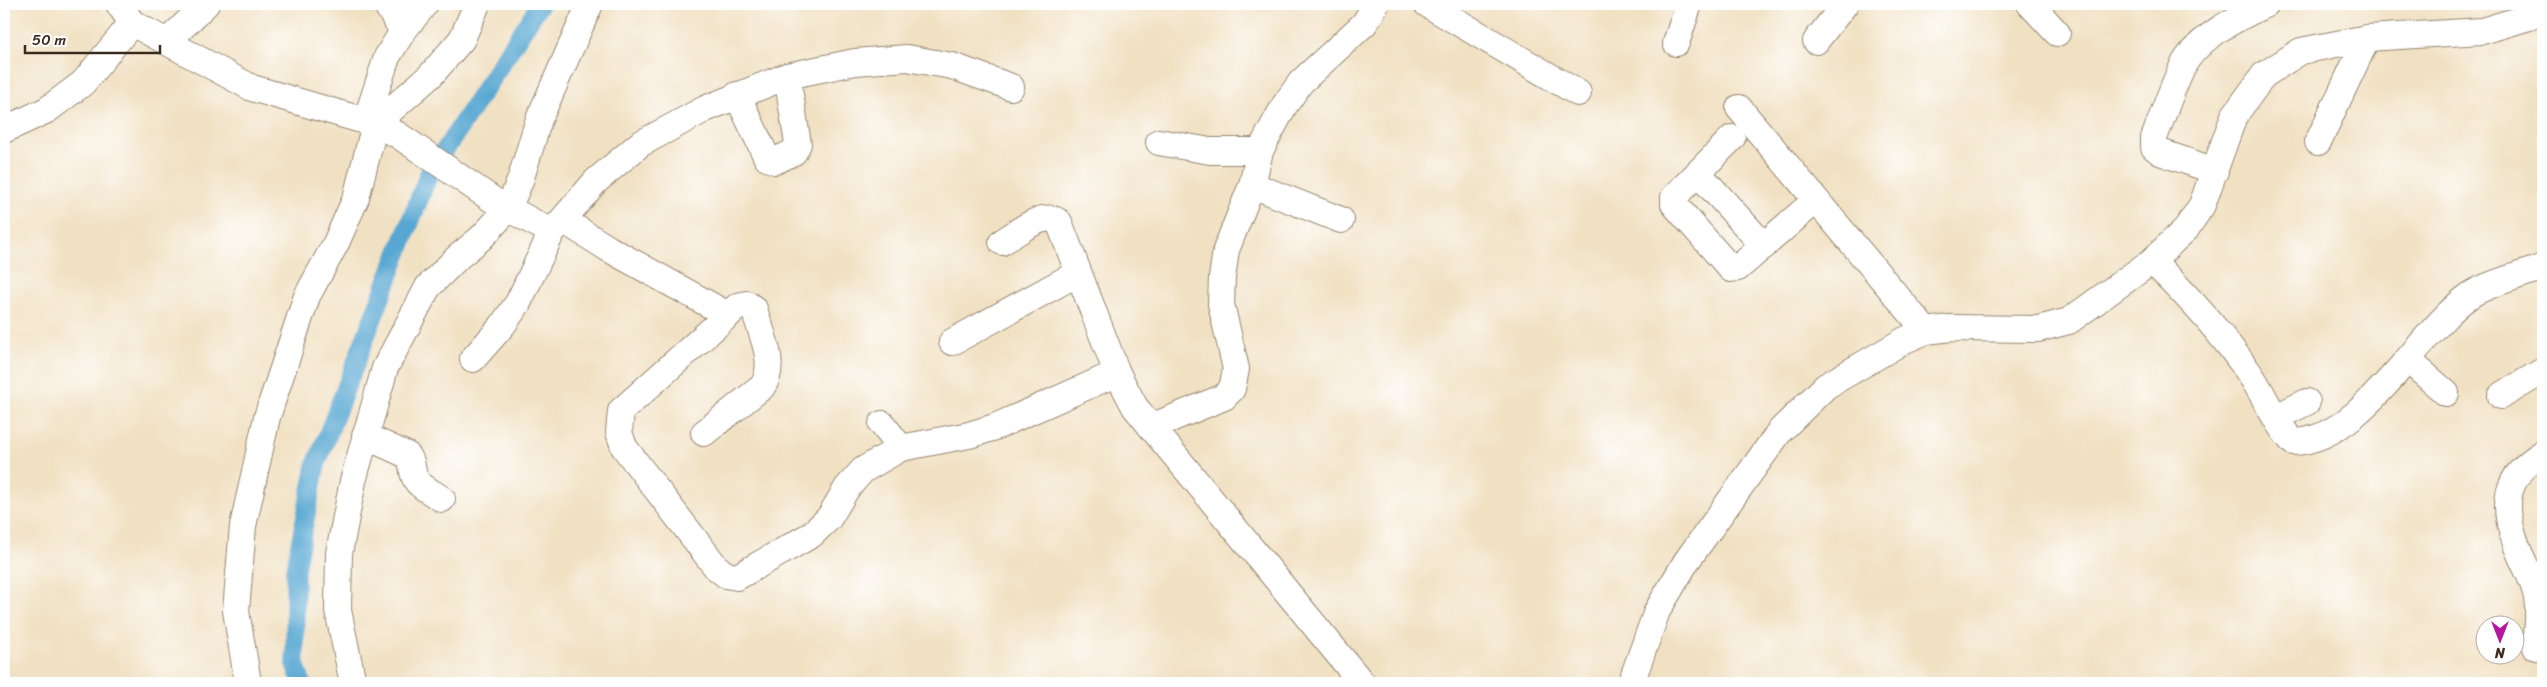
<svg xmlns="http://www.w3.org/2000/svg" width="2547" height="687" viewBox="0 0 2547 687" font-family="Sriracha,sans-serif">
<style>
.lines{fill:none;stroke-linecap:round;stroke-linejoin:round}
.canal{stroke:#58a7d2;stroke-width:19}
.minor-casing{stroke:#968670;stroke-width:28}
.minor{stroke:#fff;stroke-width:26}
</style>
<rect width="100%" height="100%" fill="#fff"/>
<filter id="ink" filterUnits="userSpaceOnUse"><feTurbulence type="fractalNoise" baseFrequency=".02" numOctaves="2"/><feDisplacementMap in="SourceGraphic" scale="10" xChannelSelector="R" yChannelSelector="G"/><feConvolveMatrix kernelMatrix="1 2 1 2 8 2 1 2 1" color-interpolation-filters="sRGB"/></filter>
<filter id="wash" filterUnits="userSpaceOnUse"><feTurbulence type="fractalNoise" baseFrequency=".0096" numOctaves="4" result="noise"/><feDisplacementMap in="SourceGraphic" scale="20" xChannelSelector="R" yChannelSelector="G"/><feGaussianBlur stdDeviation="1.12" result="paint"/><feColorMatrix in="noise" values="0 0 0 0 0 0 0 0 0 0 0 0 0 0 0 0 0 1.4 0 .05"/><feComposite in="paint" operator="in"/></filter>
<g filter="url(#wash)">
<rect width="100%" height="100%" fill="#f1e1c3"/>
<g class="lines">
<!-- canal -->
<polyline class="canal" points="302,683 295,664 295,569 316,465 428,176 540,4"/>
</g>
</g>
<g filter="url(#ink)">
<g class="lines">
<defs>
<g id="minor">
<polyline points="119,4 132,23 252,88 375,124 398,135 496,202 552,232"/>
<polyline points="386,4 403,31"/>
<polyline points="1427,4 1578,93"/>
<polyline points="2030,4 2057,33"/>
<polyline points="1816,41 1845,4"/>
<polyline points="167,42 206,4"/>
<polyline points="1676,43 1689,4"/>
<polyline points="737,95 767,158 775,161 794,152 798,144 787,76"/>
<polyline points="1739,108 1926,331"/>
<polyline points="366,121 387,57 403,31 425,4"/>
<polyline points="4,130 47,110 83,83 132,23"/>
<polyline points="1732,138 1674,197 1674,204 1731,269 1738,268 1816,200"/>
<polyline points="1159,142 1210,151 1260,151"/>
<polyline points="2318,142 2367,38"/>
<path d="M 2215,171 L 2160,152 L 2154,147 L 2154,138 C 2163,116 2175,77 2187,59 C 2205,33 2240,17 2266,4"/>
<polyline points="1698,173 1764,246"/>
<polyline points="1252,185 1341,220"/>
<polyline points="563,220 609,249 728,315"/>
<path d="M 1002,242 C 1018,233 1042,210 1059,222 L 1117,373"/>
<path d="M 2152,261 C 2188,296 2221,332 2250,374 C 2265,396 2275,423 2293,442 C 2361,442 2418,332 2469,296 C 2485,284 2523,275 2543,267"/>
<polyline points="952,342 1078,273"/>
<polyline points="473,359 502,326 518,303 552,232 596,181 640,144 705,109 787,76 855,62 907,58 952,66 1011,87"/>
<polyline points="2408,360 2446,393"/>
<polyline points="2501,396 2543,371"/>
<polyline points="2276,417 2307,402"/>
<polyline points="882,424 901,448"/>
<polyline points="1151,427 1224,397 1232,389 1236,369 1221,304 1222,278 1226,250 1252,185 1260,151 1284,106 1301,82 1365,23 1376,4"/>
<path d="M 704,433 L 762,387 C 778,365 761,333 754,309 L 747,304 L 738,306 L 621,411 L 619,432 L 624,447 L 716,567 L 726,575 L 737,577 L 811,535 L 829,518 L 847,488 L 863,470 L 901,448 L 969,435 L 995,427 L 1117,373 L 1135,407 L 1362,683"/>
<path d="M 365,436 L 407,455 C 414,462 411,470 415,478 C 419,487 434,493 442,499"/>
<path d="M 2536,647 C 2537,631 2540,614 2537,598 C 2534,579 2522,562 2516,544 C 2501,503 2505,476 2543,453"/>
<polyline points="248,683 236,611 243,526 267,417 307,296 336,243 356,198 375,124 431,75 462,39 477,4"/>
<polyline points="353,683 338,610 339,553 353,481 385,368 428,287 458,257 481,238 508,209 520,181 539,119 590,4"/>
<polyline points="1631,683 1657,611 1686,562 1780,431 1826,386 1905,340 1926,331 1951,328 2038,329 2069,321 2152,261 2186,229 2202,205 2234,116 2264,75 2301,51 2367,38 2482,31 2529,17 2543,10"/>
</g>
</defs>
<!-- minor casing -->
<use href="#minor" class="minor-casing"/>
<!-- minor -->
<use href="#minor" class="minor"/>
</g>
</g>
<!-- margin -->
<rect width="2547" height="687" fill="none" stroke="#fff" stroke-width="20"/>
<!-- north arrow -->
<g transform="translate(2500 640) rotate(180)"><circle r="24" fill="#ffffff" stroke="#b1aaa5"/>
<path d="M0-4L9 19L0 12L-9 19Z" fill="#b5179e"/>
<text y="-8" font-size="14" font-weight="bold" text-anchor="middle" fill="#3b2a1e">N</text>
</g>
<!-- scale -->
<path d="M25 45v8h135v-8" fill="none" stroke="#3b2a1e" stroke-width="2.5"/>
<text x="32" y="45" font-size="15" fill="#3b2a1e" stroke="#ffffff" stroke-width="4" paint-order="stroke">50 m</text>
</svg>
